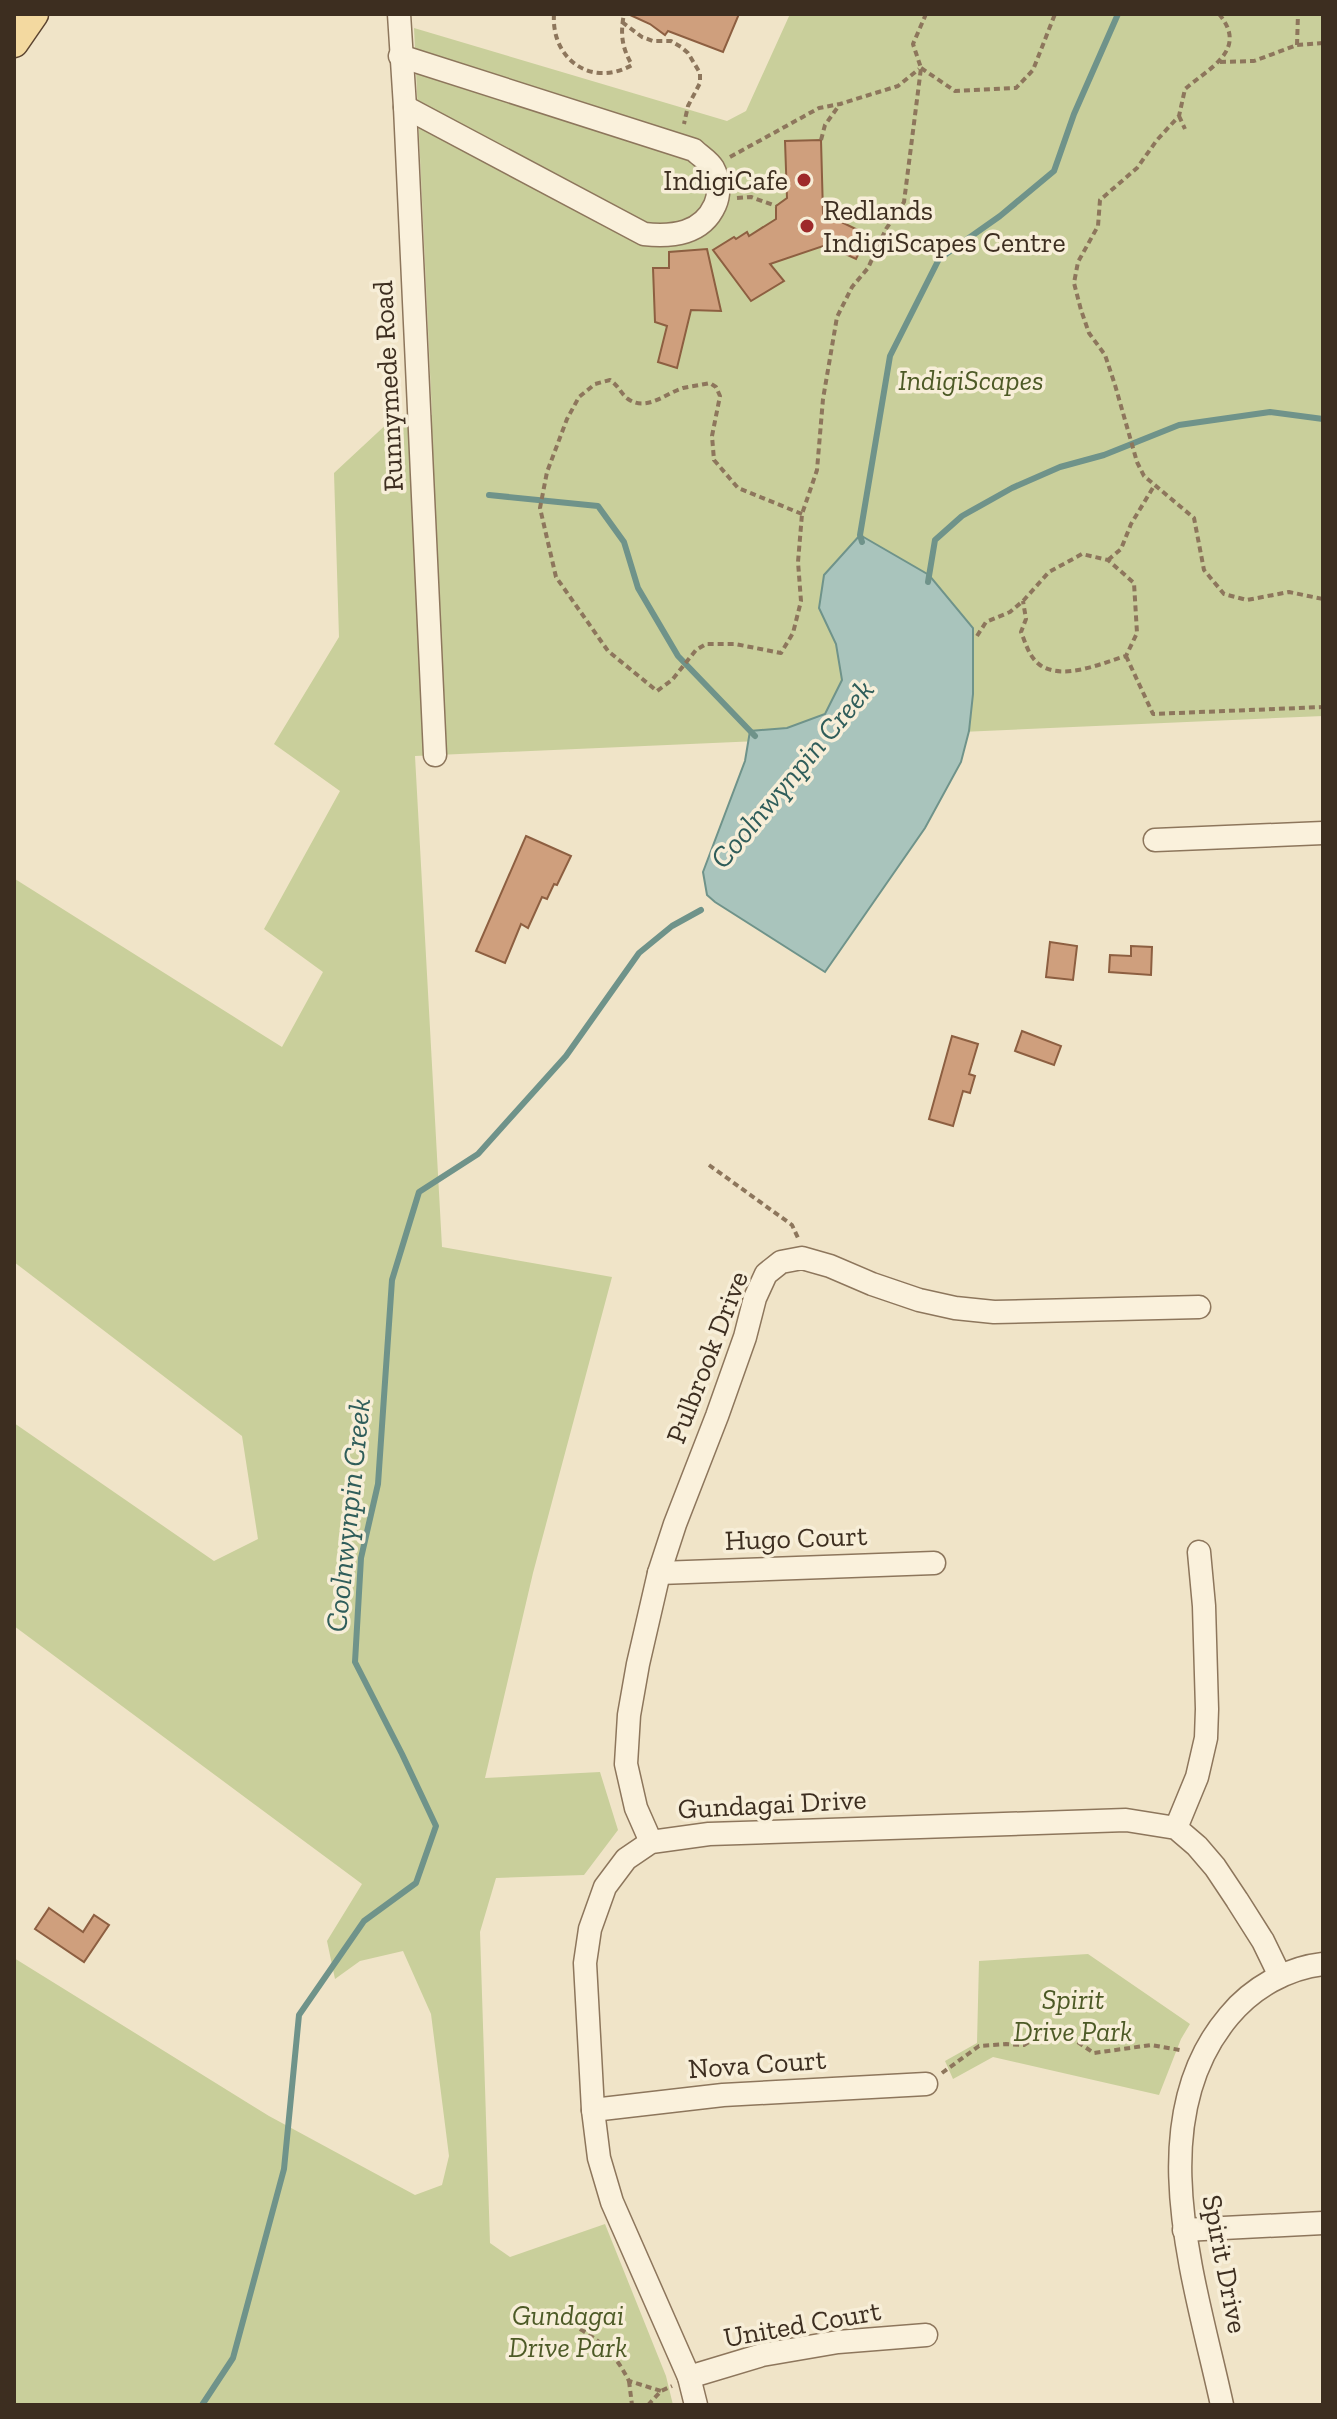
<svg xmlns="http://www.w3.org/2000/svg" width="1337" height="2419" viewBox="0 0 1337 2419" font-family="'Zilla Slab',serif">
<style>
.green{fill:#c9cf9b}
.water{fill:#a9c4bc;stroke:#6f938a;stroke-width:2}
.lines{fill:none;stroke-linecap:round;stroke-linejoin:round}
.stream{stroke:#6f938a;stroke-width:6}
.building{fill:#cf9f7d;stroke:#8d5f41;stroke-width:2}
.minor-casing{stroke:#8d765c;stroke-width:25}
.major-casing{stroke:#5b4430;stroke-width:31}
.path{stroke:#8d765c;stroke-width:4;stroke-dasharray:6 4;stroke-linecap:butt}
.minor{stroke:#faf1dc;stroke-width:22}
.major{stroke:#f3d9a0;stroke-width:28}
.poi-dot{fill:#9e2a2b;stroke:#f7eed8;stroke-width:3}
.labels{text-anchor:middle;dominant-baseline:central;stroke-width:7;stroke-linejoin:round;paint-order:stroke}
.poi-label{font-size:28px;fill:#3d2e20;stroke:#f7eed8;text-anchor:end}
.park-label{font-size:28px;font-style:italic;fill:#4d5a26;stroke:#f7eed8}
.street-label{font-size:28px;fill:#3d2e20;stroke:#f7eed8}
.water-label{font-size:30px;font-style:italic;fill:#2f5d5a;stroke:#f7eed8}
</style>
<rect width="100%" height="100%" fill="#f0e4c8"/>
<!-- green -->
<g class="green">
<polygon points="790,14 1323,14 1323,716 415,756 442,1247 612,1277 533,1573 485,1778 600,1772 618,1830 584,1875 496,1878 480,1932 490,2243 510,2257 605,2224 666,2376 673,2405 14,2405 14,1958 269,2116 415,2195 442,2185 449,2156 431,2014 403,1951 360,1961 335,1979 327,1941 362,1884 14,1626 14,1423 214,1561 258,1539 242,1436 14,1262 15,879 282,1047 323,972 264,929 340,791 274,744 339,637 334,473 391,420 432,415 414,28 727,121 746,111"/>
<polygon points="1088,1954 1190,2024 1181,2039 1159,2095 993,2057 953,2079 945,2061 977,2043 979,1961"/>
</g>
<!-- water -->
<polygon class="water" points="860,535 929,575 973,628 973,694 969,731 961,762 925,828 825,972 715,902 707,895 703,872 745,761 750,731 787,728 825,714 842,680 836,644 819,608 824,575"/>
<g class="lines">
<!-- stream -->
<g class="stream">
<polyline points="489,495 598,506 624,542 638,588 678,656 755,736"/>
<polyline points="862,542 860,535 890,356 939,259 1000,216 1054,171 1074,114 1118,14"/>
<polyline points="928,582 935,540 962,516 1012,488 1060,467 1104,455 1179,425 1270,412 1323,419"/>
<polyline points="202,2405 233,2358 284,2169 299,2015 364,1921 416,1883 436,1826 402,1754 355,1662 361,1558 378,1484 392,1280 419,1192 478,1154 566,1056 639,953 672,926 701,910"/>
</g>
</g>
<!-- building -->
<g class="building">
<polygon points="628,14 739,14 723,52 668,31 665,35 650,24"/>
<polygon points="821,140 823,213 868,235 856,259 826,245 770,264 784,281 751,301 713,250 734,237 736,239 747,232 749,236 776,219 776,206 787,198 785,141"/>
<polygon points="707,249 721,311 691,310 677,368 658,362 667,326 655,322 653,268 669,268 669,252"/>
<polygon points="526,836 571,856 557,885 554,884 547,899 542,897 528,928 521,924 505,963 476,951"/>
<polygon points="1050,942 1077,946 1073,980 1046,977"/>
<polygon points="1131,946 1152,947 1151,975 1109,972 1110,955 1131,956"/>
<polygon points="1022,1031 1061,1046 1054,1065 1015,1051"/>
<polygon points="952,1036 978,1044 969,1074 975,1076 970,1093 963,1091 953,1126 929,1119"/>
<polygon points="49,1908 83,1932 94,1915 109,1925 84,1962 35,1929"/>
</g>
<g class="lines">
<defs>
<g id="minor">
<polyline points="399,14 405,107 435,755"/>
<path d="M 400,56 L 694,150 C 700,156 709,161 713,168 C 719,179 720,194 715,205 C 702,234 673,237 644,234 L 405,107"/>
<polyline points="1155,840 1323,833"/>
<polyline points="659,1573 934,1563"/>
<polyline points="1176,1828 1197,1777 1206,1738 1207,1709 1204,1606 1199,1552"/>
<polyline points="651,1842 636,1808 626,1764 629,1715 638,1664 659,1573 675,1524 717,1416 745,1337 755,1298 766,1274 781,1262 802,1258 830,1266 872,1284 919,1300 955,1308 994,1312 1199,1307"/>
<polyline points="593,2110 723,2095 926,2084"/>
<polyline points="1184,2230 1323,2223"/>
<polyline points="689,2377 762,2355 838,2342 926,2335"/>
<polyline points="696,2405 689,2377 612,2202 599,2158 593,2110 585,1963 590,1929 605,1887 626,1859 651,1842 709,1834 1126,1820 1176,1828 1197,1846 1215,1867 1237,1900 1263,1941 1280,1976"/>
<path d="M 1222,2405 C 1196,2284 1139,2122 1229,2016 C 1252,1988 1287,1968 1323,1964"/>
</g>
<polyline id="major" points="14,43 34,14"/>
</defs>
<!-- minor casing -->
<use href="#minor" class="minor-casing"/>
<!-- major casing -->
<use href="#major" class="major-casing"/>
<!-- path -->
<g class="path">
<path d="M 554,14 C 551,59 591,88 632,65 C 622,48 620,34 624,14"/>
<path d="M 1219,14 C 1249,50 1209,68 1185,89 L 1179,116 L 1157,140 L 1137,168 L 1100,200 L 1098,226 L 1078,262 L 1074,283 L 1081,310 L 1089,333 L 1105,355 L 1115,385 L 1137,462 L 1144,476 L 1194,518 L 1204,570 L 1224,594 L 1247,600 L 1289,592 L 1323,599"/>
<polyline points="622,22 642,37 653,41 671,41 681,47 688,53 700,73 700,83 688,106 684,124"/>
<polyline points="1297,45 1298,14"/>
<polyline points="1220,62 1254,61 1297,45 1323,43"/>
<polyline points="921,68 955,91 1016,88 1033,70 1055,14"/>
<polyline points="1179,116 1185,129"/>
<polyline points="821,140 825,125 840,104"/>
<polyline points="730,157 819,108 840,104 898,86 919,69"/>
<polyline points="737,198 751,197 776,206"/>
<path d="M 802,514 L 738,488 L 714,460 L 712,436 L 720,396 L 716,387 L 710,383 C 701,385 692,386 683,388 C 666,393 647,412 628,399 C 621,394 619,386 610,380 L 595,384 L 579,397 L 567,419 L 547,472 L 540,508 L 556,577 L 608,651 L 657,691 L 672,680 L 696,650 L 706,644 L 735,644 L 781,653 L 793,633 L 801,601 L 798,562 L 802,514 L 817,470 L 823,399 L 837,317 L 852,287 L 868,268 L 886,229 L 904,202 L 921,68 L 913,44 L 926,14"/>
<polyline points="1108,560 1121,549 1131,524 1154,486"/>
<path d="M 977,636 L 986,622 L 1010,612 L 1023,601 L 1049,572 L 1082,554 L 1108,560 L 1134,583 L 1137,633 L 1126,656 C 1102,663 1063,681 1040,665 C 1029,657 1026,644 1021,632 L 1026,619 L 1023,601"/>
<polyline points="1126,656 1153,714 1323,707"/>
<polyline points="709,1165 792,1225 799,1240"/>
<polyline points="942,2073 979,2046 1006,2044 1024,2045 1038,2036 1054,2032 1073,2039 1094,2053 1151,2045 1180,2050"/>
<path d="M 580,2329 C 605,2344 616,2356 629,2381 L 661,2391"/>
<polyline points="629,2381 632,2405"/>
<polyline points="648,2405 661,2391 672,2386"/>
</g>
<!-- minor -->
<use href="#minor" class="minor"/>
<!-- major -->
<use href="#major" class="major"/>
</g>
<!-- markers -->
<g class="poi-dot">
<circle cx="804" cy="180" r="8"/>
<circle cx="807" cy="226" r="8"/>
</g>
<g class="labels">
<!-- poi labels -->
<g class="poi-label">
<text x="788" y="180">IndigiCafe</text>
<text x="823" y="210" text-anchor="start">Redlands<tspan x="823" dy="32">IndigiScapes Centre</tspan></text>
</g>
<!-- park labels -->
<g class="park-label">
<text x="971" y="380">IndigiScapes</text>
<text x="1073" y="1999">Spirit<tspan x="1073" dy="32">Drive Park</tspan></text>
<text x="568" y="2315">Gundagai<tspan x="568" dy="32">Drive Park</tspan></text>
</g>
<!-- street labels -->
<g class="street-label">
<text transform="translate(388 386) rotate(-93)">Runnymede Road</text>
<text transform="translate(707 1357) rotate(-69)">Pulbrook Drive</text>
<text transform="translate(796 1538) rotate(-2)">Hugo Court</text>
<text transform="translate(772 1804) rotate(-3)">Gundagai Drive</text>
<text transform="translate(757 2064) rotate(-4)">Nova Court</text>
<text transform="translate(1225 2264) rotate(79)">Spirit Drive</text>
<text transform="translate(802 2324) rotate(-10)">United Court</text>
</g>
<!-- water labels -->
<g class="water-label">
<text transform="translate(792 774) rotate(-50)">Coolnwynpin Creek</text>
<text transform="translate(348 1515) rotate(-84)">Coolnwynpin Creek</text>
</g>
</g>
<!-- border -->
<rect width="1337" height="2419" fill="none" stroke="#3d2e20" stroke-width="32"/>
</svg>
